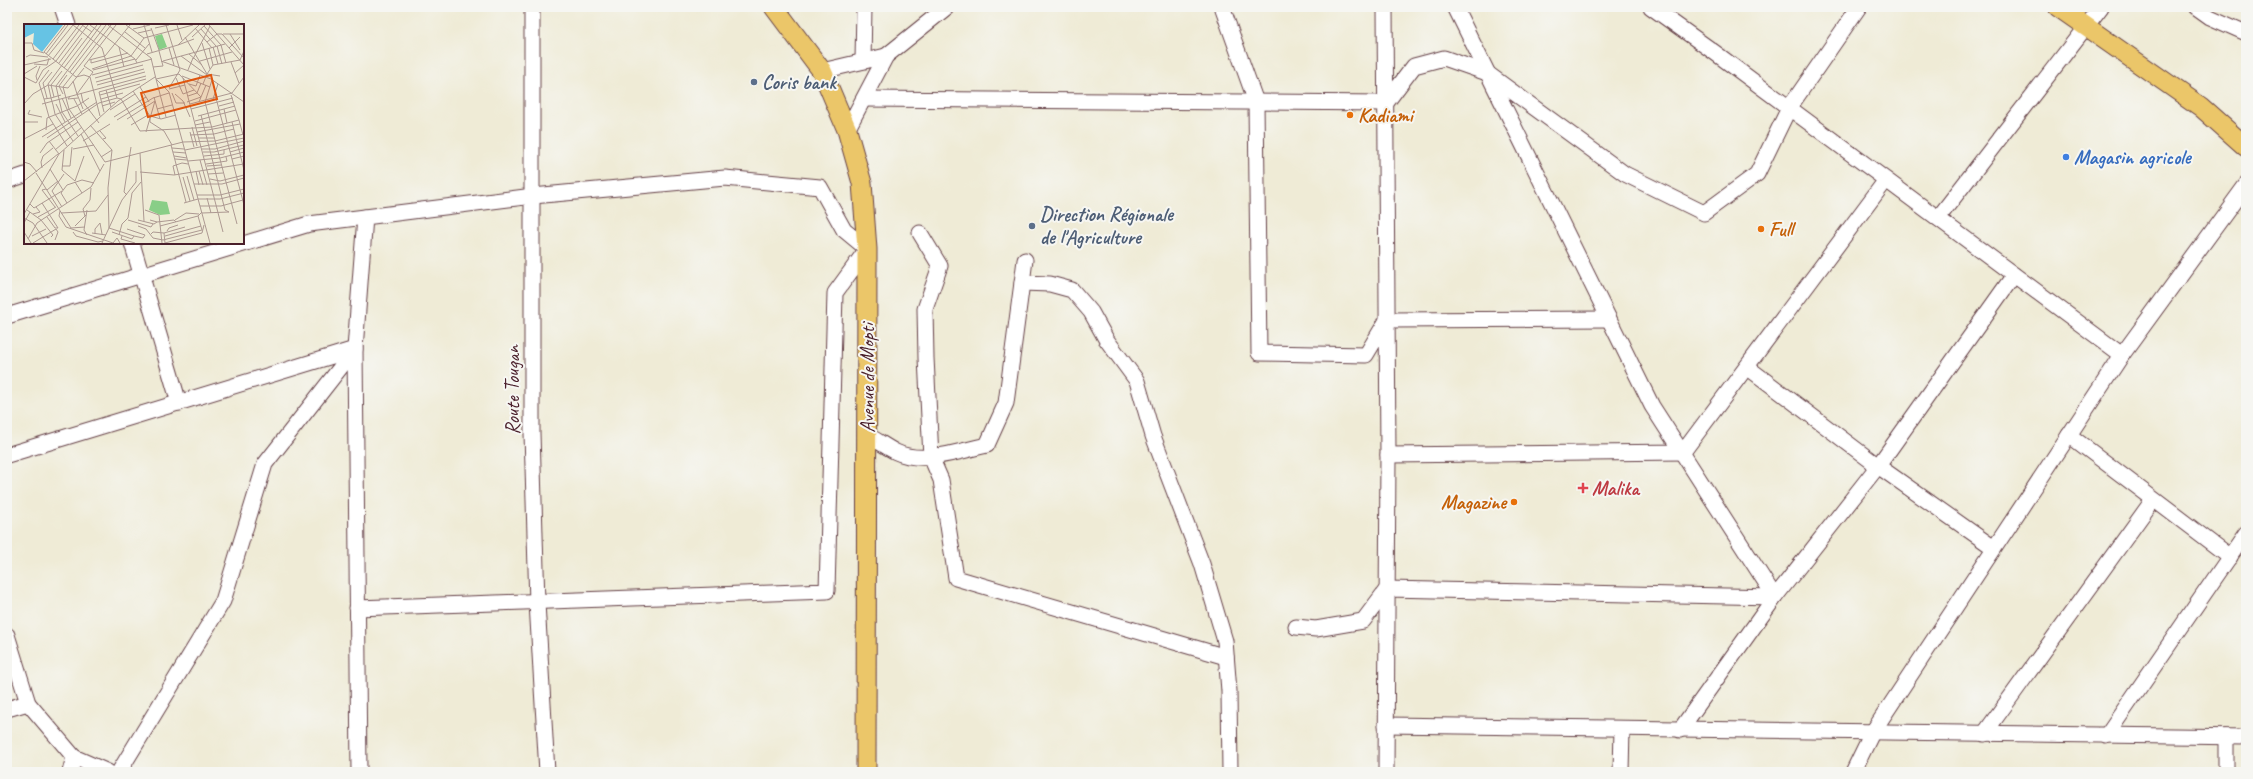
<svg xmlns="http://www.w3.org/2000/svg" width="2253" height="779" viewBox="0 0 2253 779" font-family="Caveat,sans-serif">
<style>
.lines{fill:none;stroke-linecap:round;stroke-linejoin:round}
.minor-casing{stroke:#633e45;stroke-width:17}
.major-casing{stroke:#633e45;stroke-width:21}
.minor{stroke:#fff;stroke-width:15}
.major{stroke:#ebc669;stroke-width:19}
.service-dot{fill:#5c6f8a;stroke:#f6f6f2;stroke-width:1.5}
.food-dot{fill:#e8710a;stroke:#f6f6f2;stroke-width:1.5}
.shop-dot{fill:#3f7fe0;stroke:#f6f6f2;stroke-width:1.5}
.health-dot{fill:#e0444e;stroke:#f6f6f2;stroke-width:1.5}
.labels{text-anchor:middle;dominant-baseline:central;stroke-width:4;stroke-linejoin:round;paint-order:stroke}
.service-label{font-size:20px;font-weight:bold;fill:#4e5e75;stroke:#f6f6f2;text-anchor:start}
.food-label{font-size:20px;font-weight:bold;fill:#c56008;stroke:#f6f6f2;text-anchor:start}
.shop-label{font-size:20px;font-weight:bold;fill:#366cbe;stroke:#f6f6f2;text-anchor:start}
.street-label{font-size:20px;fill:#4a1f2b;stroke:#f6f6f2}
.health-label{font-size:20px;font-weight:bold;fill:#be3a42;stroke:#f6f6f2;text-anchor:start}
.inset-road{fill:none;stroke:#ad9992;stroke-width:1}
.view{fill:#e0560e;fill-opacity:0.15;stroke:#e0560e;stroke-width:2}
.inset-edge{fill:none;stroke:#4a1f2b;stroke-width:2}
</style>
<rect width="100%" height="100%" fill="#f6f6f2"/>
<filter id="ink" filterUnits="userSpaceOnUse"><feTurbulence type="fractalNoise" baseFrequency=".025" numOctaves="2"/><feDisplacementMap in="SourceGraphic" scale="8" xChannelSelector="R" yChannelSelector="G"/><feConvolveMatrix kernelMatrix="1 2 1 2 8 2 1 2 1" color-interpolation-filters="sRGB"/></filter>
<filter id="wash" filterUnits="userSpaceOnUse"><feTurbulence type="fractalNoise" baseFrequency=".012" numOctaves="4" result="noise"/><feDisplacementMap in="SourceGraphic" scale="16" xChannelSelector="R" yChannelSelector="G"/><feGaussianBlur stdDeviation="0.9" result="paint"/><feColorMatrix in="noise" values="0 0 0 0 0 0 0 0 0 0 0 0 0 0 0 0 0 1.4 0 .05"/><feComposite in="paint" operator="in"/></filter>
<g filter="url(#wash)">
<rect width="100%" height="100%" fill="#efebd6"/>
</g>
<g filter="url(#ink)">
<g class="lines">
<defs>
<g id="minor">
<polyline points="62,7 68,25"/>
<polyline points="532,7 532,433 537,603 547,772"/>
<polyline points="1222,7 1256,102 1259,353 1366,355 1387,320 1609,319"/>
<polyline points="1385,7 1388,455 1386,772"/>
<polyline points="1455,7 1652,406 1775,597 1680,730"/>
<polyline points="1651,7 1714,52 2122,355"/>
<polyline points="2196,7 2210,17 2246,33"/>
<polyline points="886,56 947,7"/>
<polyline points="863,61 864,7"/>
<polyline points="822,71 886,56 847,130"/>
<polyline points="864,99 1386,103 1414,66 1444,58 1487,73 1625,174 1704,213 1757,174 1789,108 1859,7"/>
<polyline points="7,181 25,175"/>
<polyline points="1938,218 2101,7"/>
<polyline points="920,233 940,266 925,309 926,358 931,457 941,480 956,578 1226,657"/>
<polyline points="132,243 179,403"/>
<polyline points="1022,283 1050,284 1072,290 1091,312 1106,339 1137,381 1153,436 1202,564 1225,641 1229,691 1230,772"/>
<polyline points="7,316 309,224 533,196 725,178 820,187 844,230 867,249 835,293 827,591 357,608"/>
<polyline points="1747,367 1878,466 1994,548"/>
<path d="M 867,435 C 877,440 886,447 896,452 C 923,465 960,451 987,445 L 1006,403 L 1025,260"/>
<polyline points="2069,435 2230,557"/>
<polyline points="7,455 355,349 265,464 223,601 119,772"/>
<polyline points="1388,455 1683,452 1886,180"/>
<polyline points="1296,627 1316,629 1363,621 1387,589 1775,597 1878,466 2014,275"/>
<polyline points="7,635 28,703 74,757 70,772"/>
<polyline points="7,709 28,703"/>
<polyline points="1386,725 2246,737"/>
<polyline points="1984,734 2153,500"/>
<polyline points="2106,736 2246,533"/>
<polyline points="2226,737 2226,772"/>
<polyline points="74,757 108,772"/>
<polyline points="359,772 355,349 365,217"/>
<polyline points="1621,772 1622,729"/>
<polyline points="1853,772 1872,733 2122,355 2246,185"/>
</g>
<g id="major">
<polyline points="774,7 822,71 847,130 862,183 867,249 866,772"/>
<polyline points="2058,7 2201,107 2246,147"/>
</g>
</defs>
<!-- minor casing -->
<use href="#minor" class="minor-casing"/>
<!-- major casing -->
<use href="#major" class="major-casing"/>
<!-- minor -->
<use href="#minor" class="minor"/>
<!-- major -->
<use href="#major" class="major"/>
</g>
</g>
<!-- markers -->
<g class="service-dot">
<circle cx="754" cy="82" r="4"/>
<circle cx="1032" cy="226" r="4"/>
</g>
<g class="food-dot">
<circle cx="1350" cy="115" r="4"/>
<circle cx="1761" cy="229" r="4"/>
<circle cx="1514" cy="502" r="4"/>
</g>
<circle class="shop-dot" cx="2066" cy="157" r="4"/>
<path class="health-dot" d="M1581 482h4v4h4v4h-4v4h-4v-4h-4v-4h4z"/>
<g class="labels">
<!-- service labels -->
<g class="service-label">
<text x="762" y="82">Coris bank</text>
<text x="1040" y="214">Direction Régionale<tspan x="1040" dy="23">de l'Agriculture</tspan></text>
</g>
<!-- food labels -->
<g class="food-label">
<text x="1358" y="115">Kadiami</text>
<text x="1769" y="229">Full</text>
<text x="1506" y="502" text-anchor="end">Magazine</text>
</g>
<!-- shop labels -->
<g class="shop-label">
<text x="2074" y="157">Magasin agricole</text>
</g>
<!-- street labels -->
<g class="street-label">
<text transform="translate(867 378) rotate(-90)">Avenue de Mopti</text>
<text transform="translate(512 390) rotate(-90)">Route Tougan</text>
</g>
<!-- health labels -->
<g class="health-label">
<text x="1592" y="488">Malika</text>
</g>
</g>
<!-- overview -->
<g transform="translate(24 24)">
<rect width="220" height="220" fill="#efebd6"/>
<path d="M 138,10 L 143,23 L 135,26 L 131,12 ZM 128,176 L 143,178 L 146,190 L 136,191 L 125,186 Z" fill="#89ce87"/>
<path d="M 0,1 L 39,1 L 18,28 L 9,20 L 10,9 L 0,14 Z" fill="#66c3e4"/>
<path class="inset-road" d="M 41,1 L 20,28 L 52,53 L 60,51 L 66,53 L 76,92M 49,1 L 78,24 L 93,74M 58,1 L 68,8M 66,1 L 111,35 L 113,39M 84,1 L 127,34 L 132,55 L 145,68 L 186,219M 87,1 L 39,63 L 45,85 L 81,138 L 159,118 L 191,117 L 220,110M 102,1 L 120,14 L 169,1M 120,1 L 128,28M 142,1 L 156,46 L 145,64M 153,1 L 158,16M 185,1 L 220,41M 180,2 L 197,21 L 202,39M 127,4 L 135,26M 131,4 L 145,1M 171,4 L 188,24M 109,5 L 126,1M 177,5 L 192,22M 101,8 L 121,24M 114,9 L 127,6M 193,10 L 198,10 L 220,34M 199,10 L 220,10M 206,10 L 216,26M 161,13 L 183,50 L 179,60M 168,13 L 181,1M 183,18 L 193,10M 0,19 L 8,19 L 10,26 L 20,29M 178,19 L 186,45M 154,21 L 170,15M 193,22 L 198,40M 95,23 L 100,43M 189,23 L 194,40M 145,24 L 150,41M 185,24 L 189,41M 205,24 L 216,13M 22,30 L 44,1M 123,30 L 154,21 L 175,1M 165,30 L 178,41M 24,32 L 49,1M 157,32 L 183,51M 2,33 L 6,31 L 24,33M 29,35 L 55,1M 169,35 L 186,2M 65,36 L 81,32 L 106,1M 67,36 L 67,39 L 104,29M 112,36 L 125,20M 137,37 L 187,55 L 220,78M 139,37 L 201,20M 176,37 L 208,28M 207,38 L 215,59M 35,39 L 64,1M 10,40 L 23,41 L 25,34M 0,41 L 27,35M 129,43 L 139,42 L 135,27M 40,44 L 73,1M 68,45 L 107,32 L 120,14M 69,46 L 111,35M 164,46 L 169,34M 46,48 L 82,1M 211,49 L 220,41M 0,50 L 13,42M 183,50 L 189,41 L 216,36 L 220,27M 183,50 L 196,52M 68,51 L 128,35M 158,52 L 186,63M 0,53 L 12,59 L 19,46 L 32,37 L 59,1M 71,54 L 119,41M 152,54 L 159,70 L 170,66M 159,54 L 199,208M 13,56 L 12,52 L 16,42M 188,56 L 181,78 L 213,200M 49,57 L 53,70M 72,58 L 120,45M 165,60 L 172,62 L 176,51M 73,61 L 121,48M 116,63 L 125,78M 145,65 L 161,61M 82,66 L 87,83M 109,67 L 126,92 L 126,98 L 140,107 L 148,121M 75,68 L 122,55M 75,68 L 80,88M 57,69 L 59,78 L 75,99M 148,69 L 152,79 L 161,79M 39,70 L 35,62 L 43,51M 151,70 L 159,77 L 166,93M 37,71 L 27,74 L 29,81 L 31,90 L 49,117M 76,71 L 116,60M 46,72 L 44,75 L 54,74M 164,72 L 173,69 L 177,59M 30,73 L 27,61 L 38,47M 130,73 L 136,95M 23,74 L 19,59 L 28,48M 38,74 L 47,94M 192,74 L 220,181M 20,75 L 15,59 L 25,46M 50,75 L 58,90M 77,75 L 99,69M 189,75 L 194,60M 163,78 L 177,73 L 182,61M 0,80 L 9,70 L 24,61 L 44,64 L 60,44M 18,80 L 122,52M 32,80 L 41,98M 166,80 L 208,69 L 220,53M 78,82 L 91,78M 195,82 L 210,78M 59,85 L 53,70 L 69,48 L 60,42 L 92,1M 133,85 L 148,81M 167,85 L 209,74M 200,85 L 203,99M 6,86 L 4,90 L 18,93M 86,86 L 111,70M 177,91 L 201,186 L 205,188M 126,92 L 137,95 L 152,91M 174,92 L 211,82M 90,93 L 122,73M 142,93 L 132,55 L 155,50 L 177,73 L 175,78M 103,95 L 131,77 L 122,108M 93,96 L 129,74 L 145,69M 215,96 L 219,111M 171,97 L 212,86M 0,98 L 14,98M 208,98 L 220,146M 66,101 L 88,126M 107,101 L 124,91M 171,101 L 186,98M 168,103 L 173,122M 22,106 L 23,94 L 53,82 L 65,74M 76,107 L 82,114 L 79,115M 166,108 L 170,123M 173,108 L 216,100M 57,110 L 76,147M 166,111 L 190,110 L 210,105M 54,112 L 38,88 L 32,62 L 77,1M 18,113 L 73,78M 23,114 L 75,79 L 93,74 L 97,75 L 116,107 L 188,103 L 215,96 L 207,71M 175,114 L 191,114M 0,115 L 29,100M 25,117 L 35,130M 59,117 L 86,100M 147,121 L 162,178M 43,122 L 25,93 L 20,75 L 27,74 L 24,60 L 58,14M 148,124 L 160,125M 49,125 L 70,121M 178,125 L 191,125 L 220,117M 31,126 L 58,103M 40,126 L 38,146 L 51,157 L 60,132M 161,126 L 220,114M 149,128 L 162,129M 179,128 L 190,128 L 220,121M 206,128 L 220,124M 16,129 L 23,119 L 54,98M 116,129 L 120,197M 150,132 L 163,134M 180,132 L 200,130 L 200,126M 77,133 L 88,126M 151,135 L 163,136M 208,135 L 220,132M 176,136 L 183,161M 164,137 L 196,134 L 220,128M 0,138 L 6,140 L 13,148M 182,140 L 203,137 L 202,133M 38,142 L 46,142 L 48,123M 183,142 L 197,141M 18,144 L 17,138 L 19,132 L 29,124M 26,145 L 39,166M 172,147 L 175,161M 175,147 L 179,161M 116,148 L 150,151 L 220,140M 12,149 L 47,204M 184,150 L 199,149M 151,151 L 149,142 L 158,139 L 164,140M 163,152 L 170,176M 159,153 L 166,177M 186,155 L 196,157 L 220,151M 0,157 L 34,130M 51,158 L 58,169M 170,160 L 198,160 L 220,154M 22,165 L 18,166 L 31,183M 23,166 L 34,157M 103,171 L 100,168 L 107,123M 173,171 L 196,171 L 220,165M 183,174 L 187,189M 18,179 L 34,204 L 31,204 L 23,193M 43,179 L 37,169 L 43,161 L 58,156 L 70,159M 160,179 L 174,175 L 196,175 L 220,169M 6,180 L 10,184 L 38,167M 176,182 L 197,182 L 219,176M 38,183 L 28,167 L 40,150M 3,186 L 17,196 L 29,211 L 27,213M 121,186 L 135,191 L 138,219M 36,187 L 35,192 L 42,203 L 89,219M 37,189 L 72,187 L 84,171M 178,189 L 205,188M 0,190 L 35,130 L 94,77 L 131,53M 9,190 L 16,188 L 12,183M 61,192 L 59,185 L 66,176 L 67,164M 14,193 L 32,183M 0,194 L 9,199 L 23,219M 104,196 L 127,203 L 129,200M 114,196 L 130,200 L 133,198M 126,196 L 133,198 L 150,196 L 152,198M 151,196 L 162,189 L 175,190M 0,199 L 6,188M 51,202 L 62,191M 114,202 L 122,205 L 129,214 L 139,216 L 178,206 L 174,192M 136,202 L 174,192 L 178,188M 47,204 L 61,203M 85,204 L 84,164 L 88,126M 85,204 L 110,212M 143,207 L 145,204 L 154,201M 0,208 L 7,219M 49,208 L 52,212 L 74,218 L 79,217M 88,208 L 108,215 L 110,212 L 119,214 L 121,211 L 103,205M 68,209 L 82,211M 140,209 L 141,219 L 178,209 L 180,201M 71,210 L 71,205 L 76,199 L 78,210M 127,210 L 129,208 L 140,209 L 161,203M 63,211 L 60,206 L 63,186M 95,211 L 98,200 L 104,194 L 108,169 L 117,158M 8,212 L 22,205M 98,212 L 97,215 L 111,219M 141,212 L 177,202M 4,215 L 13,199 L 67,163 L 80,140M 9,219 L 32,205 L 34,208 L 31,216M 78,219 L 98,176 L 112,158 L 112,147M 89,219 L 93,214 L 96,219"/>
<path class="view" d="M 187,51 L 193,75 L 124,93 L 117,69 Z"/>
<rect width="220" height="220" class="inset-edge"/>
</g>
<!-- margin -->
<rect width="2253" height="779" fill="none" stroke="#f6f6f2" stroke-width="24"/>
</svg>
